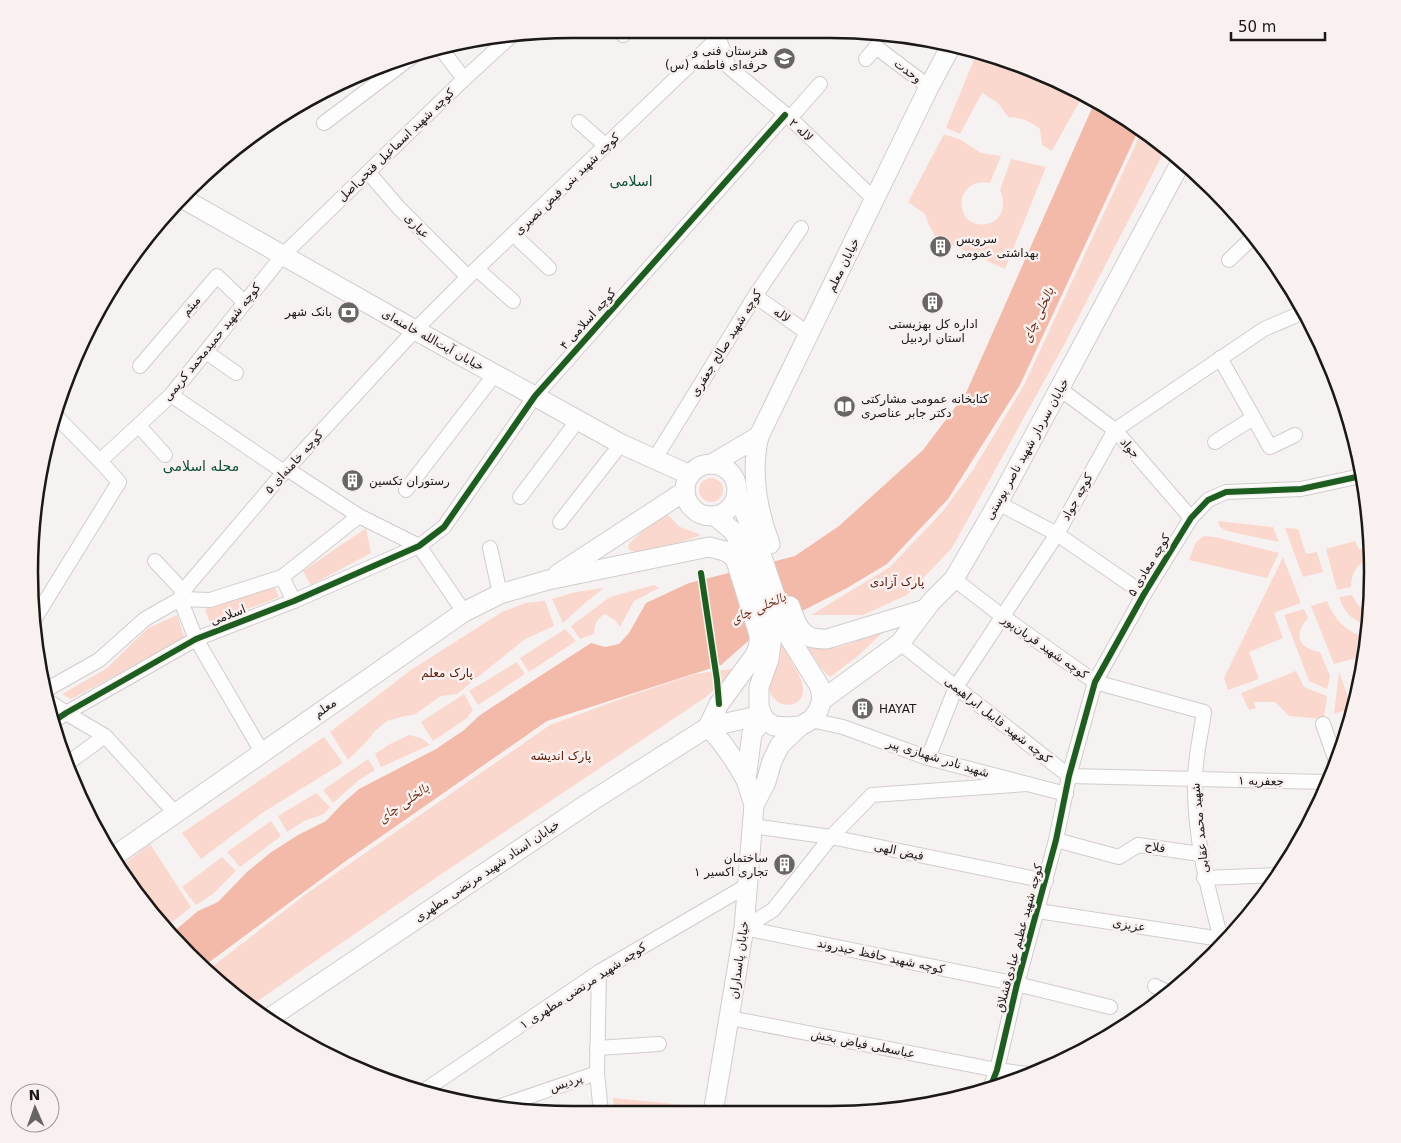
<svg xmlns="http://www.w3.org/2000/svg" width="1401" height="1143" viewBox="0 0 1401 1143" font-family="'DejaVu Sans','Noto Naskh Arabic',sans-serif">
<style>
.green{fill:#fbd8ce}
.water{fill:#f4baa9}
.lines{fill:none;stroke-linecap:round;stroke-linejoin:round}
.minor-casing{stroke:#d0cdcc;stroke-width:16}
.secondary-casing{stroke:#d0cdcc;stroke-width:21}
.minor{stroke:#fefdfd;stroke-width:14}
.secondary{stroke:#fefdfd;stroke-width:19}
.cycleway-casing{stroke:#f8f1ef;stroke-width:9}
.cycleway{stroke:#1b5e20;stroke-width:6}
.labels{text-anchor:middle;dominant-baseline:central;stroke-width:5;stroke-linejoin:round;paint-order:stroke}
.poi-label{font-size:12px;fill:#1b1918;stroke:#f8f1ef;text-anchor:start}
.street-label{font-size:12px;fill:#1b1918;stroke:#f8f1ef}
.park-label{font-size:12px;fill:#5b1400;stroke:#f8f1ef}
.neighbourhood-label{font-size:14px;fill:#085137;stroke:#f8f1ef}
.water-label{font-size:14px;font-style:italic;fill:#6a230d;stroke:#f8f1ef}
.rim{fill:none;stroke:#1b1918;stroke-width:2.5}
</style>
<rect width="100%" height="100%" fill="#f6f2f1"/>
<!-- green -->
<g class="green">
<path d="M 977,52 C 1014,63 1051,72 1083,95 L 1052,151 L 1042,145 L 1040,129 C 1029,121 1021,117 1008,117 L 998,103 L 982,93 L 960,134 L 946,128 Z"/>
<polygon points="1142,131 1166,148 1064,345 952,548 907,595 863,615 811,615 890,567 943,511 973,470 1024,385"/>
<path d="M 944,134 L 961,140 L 981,153 L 1001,156 L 990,183 C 979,181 972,183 965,192 C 962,196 961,201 962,206 C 964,236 1016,229 1000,190 L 1011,159 L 1046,167 L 1005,269 L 936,238 L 928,223 L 925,214 L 908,202 Z"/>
<circle cx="711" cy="490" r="12"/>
<path d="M 662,512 L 668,515 L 680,527 L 701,535 C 683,541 647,557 629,550 L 628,547 L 629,544 Z"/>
<polygon points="1218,521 1273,527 1279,542 1227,531 1220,527"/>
<polygon points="366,528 371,553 311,585 303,571"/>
<polygon points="1285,528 1298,529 1306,554 1317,552 1323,572 1303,577"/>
<polygon points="1204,536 1215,537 1279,553 1267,578 1189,560 1196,542"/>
<path d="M 1355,541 L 1359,549 L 1366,548 L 1370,558 C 1357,564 1351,573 1351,587 L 1337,590 L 1326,549 Z"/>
<polygon points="1283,557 1301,603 1274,613 1283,638 1249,652 1259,679 1228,690 1224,678"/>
<polygon points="273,583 279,597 210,623 205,609"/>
<path d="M 654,585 L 659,588 L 634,601 L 620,627 L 616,621 L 605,614 C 597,618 594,626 594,634 L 580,639 L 571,626 L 610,597 Z"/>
<polygon points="604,588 586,602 563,623 552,599 576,592"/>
<path d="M 1352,595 L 1358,605 L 1369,613 L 1368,626 C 1353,621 1344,613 1339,597 Z"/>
<polygon points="545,601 554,626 525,639 457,694 441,696 414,715 405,716 387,721 376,730 366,742 348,760 330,732 411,670 502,612 525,603"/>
<path d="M 1327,601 C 1334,620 1347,633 1368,638 L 1364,656 L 1334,664 L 1311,606 Z"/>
<path d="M 1304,609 L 1308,618 C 1293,635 1298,648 1320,652 L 1330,676 L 1327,689 L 1309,681 L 1284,615 Z"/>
<polygon points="177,615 185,639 71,699 62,694 106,669 148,628"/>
<polygon points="565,629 576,641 529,672 520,658"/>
<path d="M 880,629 L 883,632 L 858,656 L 830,677 L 821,668 L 803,640 C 833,657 852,643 880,629 Z"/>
<path d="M 779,631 C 782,638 784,646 787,653 C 792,665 802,675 803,688 C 805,711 771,710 769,687 Z"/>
<polygon points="517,662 525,674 478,705 469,691"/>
<polygon points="738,668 706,697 437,877 249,1007 241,1002 208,970 306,894 550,725 626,697 695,674"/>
<polygon points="1296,671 1304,687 1327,696 1324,719 1289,716 1275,702 1254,702 1256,708 1249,710 1241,693"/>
<polygon points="1339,672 1348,697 1355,695 1352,708 1334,714"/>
<polygon points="464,694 473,710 467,718 433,741 421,722"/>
<polygon points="409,735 421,738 430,745 381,767 375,754 390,744"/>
<polygon points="324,737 343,763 262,813 201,859 182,833"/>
<polygon points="368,759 375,770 359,780 333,803 323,790"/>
<polygon points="316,793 330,807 324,814 304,821 287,832 278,816"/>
<polygon points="271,821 281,836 240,867 227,852"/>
<polygon points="150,844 191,907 166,927 141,902 119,867"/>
<polygon points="222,857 236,871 213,894 196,905 182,887"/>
<polygon points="613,1098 694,1106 693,1113 614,1113"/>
</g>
<!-- water -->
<polygon class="water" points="1096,99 1139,129 1020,385 948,499 887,564 847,588 755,635 721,665 547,721 343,863 204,966 172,933 198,911 218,902 247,872 270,853 298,835 326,821 343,803 359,789 436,749 464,730 480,715 591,643 605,647 619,644 629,633 646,603 689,583 795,556 839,526 923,450 966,393"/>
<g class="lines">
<defs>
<g id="minor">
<polyline points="713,29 717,33 729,67 790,118 875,200"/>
<polyline points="623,35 627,29"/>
<polyline points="439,46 464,79"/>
<polyline points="866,59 876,47 929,87"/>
<polyline points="790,118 820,84"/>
<polyline points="579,122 606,146"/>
<polyline points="324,123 417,53"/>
<polyline points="368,172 399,208 468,277"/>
<polyline points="514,235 549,268"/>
<polyline points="1229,260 1255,235"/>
<polyline points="478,270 513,301"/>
<polyline points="755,296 809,334"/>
<polyline points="206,352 236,373"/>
<polyline points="1220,358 1270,447 1295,435"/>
<polyline points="140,366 217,276 245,303"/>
<polyline points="1060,389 1115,430 1191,518"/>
<polyline points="171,395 284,472"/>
<polyline points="54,414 100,461"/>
<polyline points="139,426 165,455"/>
<polyline points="1215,442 1253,418"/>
<polyline points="654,460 755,296 801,228"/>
<polyline points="287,469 359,516 419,546 464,612"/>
<polyline points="406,490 495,374"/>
<polyline points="520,497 578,420"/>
<polyline points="998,503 1057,534 1144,594"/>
<polyline points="560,522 621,444"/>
<polyline points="490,548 500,594"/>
<polyline points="155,561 183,591"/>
<polyline points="282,577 294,601"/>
<path d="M 954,579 L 1002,616 L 1095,682 L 1204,712 C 1201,734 1195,758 1195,780 C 1194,835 1207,886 1221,939 L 1223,943"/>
<polyline points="180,599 183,591 284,472 415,330 468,277 719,37"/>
<polyline points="180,599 196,639 262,752"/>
<polyline points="35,618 119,482 100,461 171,395 283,255 464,79 510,37"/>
<polyline points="900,643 1069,776 1327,782"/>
<polyline points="44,691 99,660 145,619 180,599 210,600 282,577 359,516"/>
<polyline points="47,700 66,713 105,736 176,814"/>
<polyline points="811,720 843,727 928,758 1066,794"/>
<polyline points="54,721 66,713 196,639 294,601 419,546 444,527 535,396 785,115"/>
<polyline points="1323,724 1336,761"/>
<polyline points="928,758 956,687 1057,534 1115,430 1264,329 1304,312"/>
<polyline points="68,763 105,736"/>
<polyline points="752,826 831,837 1046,881"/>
<polyline points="1056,840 1119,857 1138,845 1200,854"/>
<polyline points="1204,878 1277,875"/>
<polyline points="1038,911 1221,939"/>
<polyline points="744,928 1017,984 1110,1007"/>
<polyline points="744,928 773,910 831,837 872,795 1027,784"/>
<polyline points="1155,986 1169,993"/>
<polyline points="730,1018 997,1070 1028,1074"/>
<polyline points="597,1048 659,1044"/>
<polyline points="597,1073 599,972"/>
<polyline points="990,1088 997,1070 1017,984 1056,840 1069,776 1095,682 1144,594 1191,518 1208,500 1226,492 1301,489 1361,476"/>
<polyline points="422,1092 599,972 748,885"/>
<polyline points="498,1107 597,1073 601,1113"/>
</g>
<g id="secondary">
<polyline points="180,197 415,330 621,444 690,475"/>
<path d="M 759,436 C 750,473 757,509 770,544"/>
<polyline points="712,464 759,436 929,87 952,44"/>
<circle cx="711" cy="490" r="26"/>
<polyline points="715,516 733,531 747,555 771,629 772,636 769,659 759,687 759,707 764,719 774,726 787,727 800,726 811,720 818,711 822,700 820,687 789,637 760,551 737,492"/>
<polyline points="558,574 685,491"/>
<path d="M 790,606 C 794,617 798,632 810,637 C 815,639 822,639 827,639 L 926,609"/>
<polyline points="822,700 900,643 931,602 954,579 998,503 1182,160"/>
<path d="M 708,727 C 724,743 735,760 746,780"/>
<polyline points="754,805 766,782 772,761 780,745 800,726"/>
<polyline points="113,857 464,612 500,594 548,580 709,547 725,551 735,558 759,635 759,645 755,655 719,704 708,727"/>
<polyline points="268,1019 587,804 708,727 762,715"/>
<polyline points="713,1113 744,928 754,805 746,780 752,733 764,719"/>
</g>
</defs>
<!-- minor casing -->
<use href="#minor" class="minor-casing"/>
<!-- secondary casing -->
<use href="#secondary" class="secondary-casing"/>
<!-- minor -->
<use href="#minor" class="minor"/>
<!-- secondary -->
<use href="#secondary" class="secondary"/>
<defs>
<g id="cycleway">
<polyline points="701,573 717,680 719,704"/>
<polyline points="54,721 66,713 196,639 294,601 419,546 444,527 535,396 785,115"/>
<polyline points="990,1088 997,1070 1017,984 1056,840 1069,776 1095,682 1144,594 1191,518 1208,500 1226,492 1301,489 1361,476"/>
</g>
</defs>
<!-- cycleway casing -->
<use href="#cycleway" class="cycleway-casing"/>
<!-- cycleway -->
<use href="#cycleway" class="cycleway"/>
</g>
<!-- icons -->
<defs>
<symbol id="school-disc" viewBox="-11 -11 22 22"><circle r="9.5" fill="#686564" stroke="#f8f1ef"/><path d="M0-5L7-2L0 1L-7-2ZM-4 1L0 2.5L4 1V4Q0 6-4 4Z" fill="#fff"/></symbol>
<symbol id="building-disc" viewBox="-11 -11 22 22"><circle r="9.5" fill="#686564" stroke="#f8f1ef"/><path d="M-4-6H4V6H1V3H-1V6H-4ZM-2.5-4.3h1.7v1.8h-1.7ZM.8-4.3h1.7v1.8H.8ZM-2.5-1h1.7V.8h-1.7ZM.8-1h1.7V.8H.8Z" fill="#fff"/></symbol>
<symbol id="bank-disc" viewBox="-11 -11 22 22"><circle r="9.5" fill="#686564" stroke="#f8f1ef"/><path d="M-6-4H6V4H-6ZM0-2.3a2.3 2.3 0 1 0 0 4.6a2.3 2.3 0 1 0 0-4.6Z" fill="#fff"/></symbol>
<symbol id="library-disc" viewBox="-11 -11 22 22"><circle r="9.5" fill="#686564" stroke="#f8f1ef"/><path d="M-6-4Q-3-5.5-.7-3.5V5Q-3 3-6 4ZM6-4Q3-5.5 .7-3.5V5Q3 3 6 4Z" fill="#fff"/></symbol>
</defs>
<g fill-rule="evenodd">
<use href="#school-disc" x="772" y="46" width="25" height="25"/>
<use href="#building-disc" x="928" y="234" width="25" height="25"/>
<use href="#building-disc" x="920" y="290" width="25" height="25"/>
<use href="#bank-disc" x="336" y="300" width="25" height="25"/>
<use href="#library-disc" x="832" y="394" width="25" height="25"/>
<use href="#building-disc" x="340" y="468" width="25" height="25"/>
<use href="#building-disc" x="850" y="696" width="25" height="25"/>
<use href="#building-disc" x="772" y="852" width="25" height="25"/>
</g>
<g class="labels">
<!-- poi labels -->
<g class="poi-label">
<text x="768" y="51" text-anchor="end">هنرستان فنی و<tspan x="768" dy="14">حرفه‌ای فاطمه (س)</tspan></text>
<text x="956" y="239">سرویس<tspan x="956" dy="14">بهداشتی عمومی</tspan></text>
<text x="332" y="312" text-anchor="end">بانک شهر</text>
<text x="933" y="324" text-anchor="middle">اداره کل بهزیستی<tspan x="933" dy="14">استان اردبیل</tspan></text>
<text x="861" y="399">کتابخانه عمومی مشارکتی<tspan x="861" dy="14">دکتر جابر عناصری</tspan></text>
<text x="369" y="481">رستوران تکسین</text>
<text x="879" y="709">HAYAT</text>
<text x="768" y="858" text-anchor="end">ساختمان<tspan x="768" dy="14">تجاری اکسیر ۱</tspan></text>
</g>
<!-- street labels -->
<g class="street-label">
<text transform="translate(908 71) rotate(37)">وحدت</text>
<text transform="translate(801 130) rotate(43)">لاله ۲</text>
<text transform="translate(396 145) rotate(-44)">کوچه شهید اسماعیل فتحی‌اصل</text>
<text transform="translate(567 184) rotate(-44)">کوچه شهید بنی فیض نصیری</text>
<text transform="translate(417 226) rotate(45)">عیاری</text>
<text transform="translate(843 265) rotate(-64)">خیابان معلم</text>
<text transform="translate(191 306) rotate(-49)">میثم</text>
<text transform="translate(782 315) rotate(35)">لاله</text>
<text transform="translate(588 319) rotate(-48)">کوچه اسلامی ۴</text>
<text transform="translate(433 340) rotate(29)">خیابان آیت‌الله خامنه‌ای</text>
<text transform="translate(212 342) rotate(-51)">کوچه شهید حمیدمحمد کریمی</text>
<text transform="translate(726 343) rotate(-58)">کوچه شهید صالح جعفری</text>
<text transform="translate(1130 448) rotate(49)">جواد</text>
<text transform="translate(1027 449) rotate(-61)">خیابان سردار شهید ناصر پوستی</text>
<text transform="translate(294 462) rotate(-48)">کوچه خامنه‌ای ۵</text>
<text transform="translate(1077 497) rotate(-61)">کوچه جواد</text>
<text transform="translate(1149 565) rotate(-59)">کوچه معادی ۵</text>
<text transform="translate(228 615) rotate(-21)">اسلامی</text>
<text transform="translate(1045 647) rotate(35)">کوچه شهید قربان‌پور</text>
<text transform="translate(325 708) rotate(-35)">معلم</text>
<text transform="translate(998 720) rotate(38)">کوچه شهید قابیل ابراهیمی</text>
<text transform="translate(938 758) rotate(17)">شهید نادر شهبازی پیر</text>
<text transform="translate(1261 781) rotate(1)">جعفریه ۱</text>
<text transform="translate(1200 828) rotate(-96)">شهید محمد عقابی</text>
<text transform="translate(1155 847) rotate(9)">فلاح</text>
<text transform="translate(899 851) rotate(12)">فیض الهی</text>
<text transform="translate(487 871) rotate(-34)">خیابان استاد شهید مرتضی مطهری</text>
<text transform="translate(1129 925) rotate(9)">عزیزی</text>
<text transform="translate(1019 938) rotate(-75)">کوچه شهید عظیم عبادی‌قشلاق</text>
<text transform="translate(881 956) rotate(12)">کوچه شهید حافظ حیدروند</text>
<text transform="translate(739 960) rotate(-82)">خیابان پاسداران</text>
<text transform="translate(583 986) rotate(-33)">کوچه شهید مرتضی مطهری ۱</text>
<text transform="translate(863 1044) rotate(11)">عباسعلی فیاض بخش</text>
<text transform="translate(566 1083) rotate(-19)">پردیس</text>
</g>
<!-- park labels -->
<g class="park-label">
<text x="897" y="582">پارک آزادی</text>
<text x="447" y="673">پارک معلم</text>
<text x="561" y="756">پارک اندیشه</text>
</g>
<!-- neighbourhood labels -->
<g class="neighbourhood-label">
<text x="631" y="181">اسلامی</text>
<text x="201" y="466">محله اسلامی</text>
</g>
<!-- water labels -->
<g class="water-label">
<text transform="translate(1037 314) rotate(-64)">بالخلی چای</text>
<text transform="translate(758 607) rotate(-23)">بالخلی چای</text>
<text transform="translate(403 802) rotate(-34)">بالخلی چای</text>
</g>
</g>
<!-- crop -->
<path d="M0 0H1401V1143H0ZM572 38H830A534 534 0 0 1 1364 572V572A534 534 0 0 1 830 1106H572A534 534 0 0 1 38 572V572A534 534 0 0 1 572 38Z" fill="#f8f1ef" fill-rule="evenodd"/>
<path class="rim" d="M572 38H830A534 534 0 0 1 1364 572V572A534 534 0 0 1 830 1106H572A534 534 0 0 1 38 572V572A534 534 0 0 1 572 38Z"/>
<!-- north arrow -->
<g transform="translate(35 1108) rotate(358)"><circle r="24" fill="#f8f1ef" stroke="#a09b99"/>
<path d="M0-4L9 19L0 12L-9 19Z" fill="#686564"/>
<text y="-8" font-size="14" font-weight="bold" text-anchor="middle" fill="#1b1918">N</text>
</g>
<!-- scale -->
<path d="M1231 32v8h94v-8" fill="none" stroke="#1b1918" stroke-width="2.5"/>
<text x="1238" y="32" font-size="15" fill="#1b1918" stroke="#f8f1ef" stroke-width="4" paint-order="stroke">50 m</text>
</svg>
